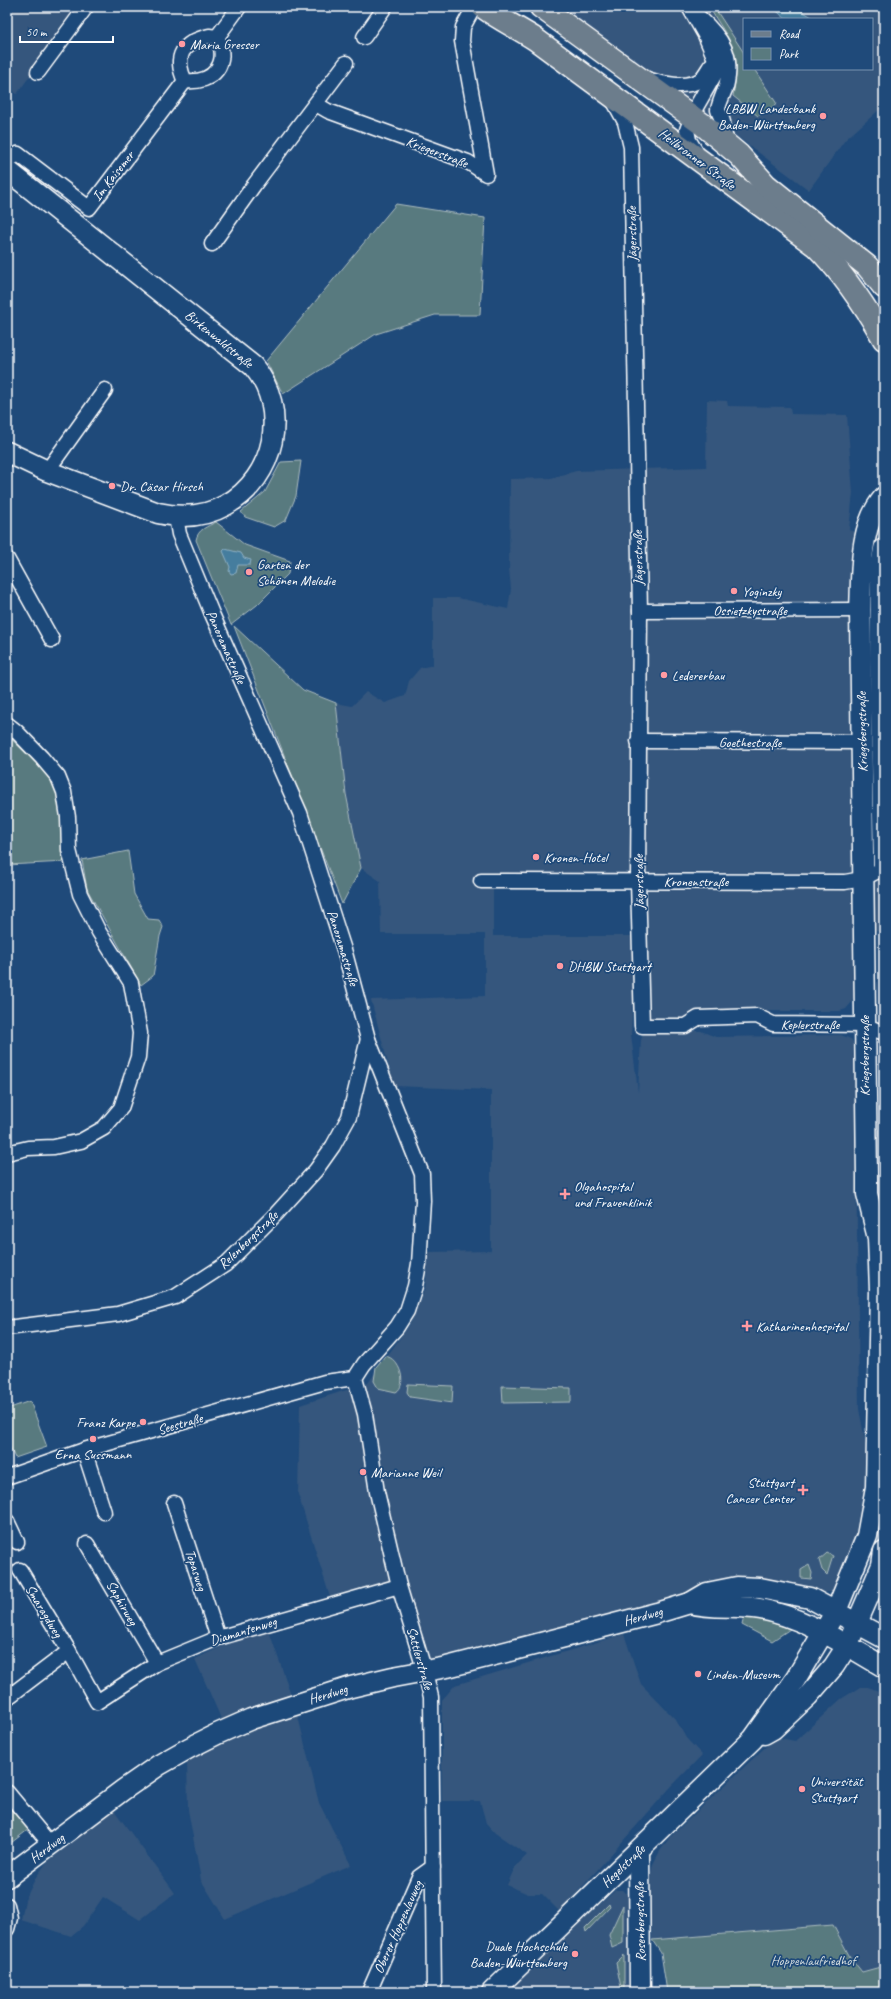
<svg xmlns="http://www.w3.org/2000/svg" width="891" height="1999" viewBox="0 0 891 1999" font-family="Caveat,sans-serif">
<style>
.built{fill:#34567d;fill-rule:evenodd}
.green{fill:#597a7f;stroke:#acbcbf}
.water{fill:#447d9e;stroke:#8fb1c5}
.lines{fill:none;stroke-linecap:round;stroke-linejoin:round}
.street-casing{stroke:#fff;stroke-width:17}
.secondary-casing{stroke:#fff;stroke-width:23}
.primary-casing{stroke:#fff;stroke-width:25}
.street{stroke:#1f4a7a;stroke-width:14}
.secondary{stroke:#1f4a7a;stroke-width:20}
.primary{stroke:#6c7d8c;stroke-width:22}
.poi-dot{fill:#ff9aa2;stroke:#1f4a7a;stroke-width:1.5}
.labels{text-anchor:middle;dominant-baseline:central;stroke-width:3.5;stroke-linejoin:round;paint-order:stroke}
.poi-label{font-size:14px;fill:#fff;stroke:#1f4a7a;text-anchor:start}
.street-label{font-size:14px;fill:#fff;stroke:#1f4a7a}
.park-label{font-size:14px;fill:#d6dedf;stroke:#1f4a7a}
</style>
<rect width="100%" height="100%" fill="#1f4a7a"/>
<filter id="ink" filterUnits="userSpaceOnUse"><feTurbulence type="fractalNoise" baseFrequency=".025" numOctaves="2"/><feDisplacementMap in="SourceGraphic" scale="8" xChannelSelector="R" yChannelSelector="G"/><feConvolveMatrix kernelMatrix="1 2 1 2 8 2 1 2 1" color-interpolation-filters="sRGB"/></filter>
<g filter="url(#ink)">
<!-- built -->
<g class="built">
<polygon points="7,7 79,7 17,94 7,87"/>
<path d="M 555,7 L 884,7 L 884,109 L 879,110 L 845,140 L 809,190 L 689,101 ZM 744,19 L 872,19 L 872,69 L 744,69 Z"/>
<path d="M 707,400 L 727,401 L 728,406 L 790,407 L 791,414 L 847,415 L 853,493 L 849,530 L 884,542 L 884,931 L 854,931 L 856,991 L 852,1002 L 846,1009 L 840,1011 L 758,1011 L 682,1024 L 646,1022 L 637,940 L 631,1034 L 638,1092 L 641,1040 L 644,1031 L 701,1031 L 716,1037 L 841,1035 L 851,1039 L 853,1042 L 855,1047 L 859,1409 L 867,1450 L 868,1472 L 862,1524 L 834,1590 L 831,1592 L 825,1592 L 755,1577 L 707,1585 L 686,1599 L 426,1667 L 404,1585 L 333,1607 L 298,1494 L 300,1405 L 368,1383 L 410,1324 L 425,1288 L 429,1252 L 491,1251 L 491,1090 L 394,1086 L 371,1000 L 485,996 L 485,934 L 381,934 L 380,881 L 361,868 L 346,794 L 336,703 L 352,706 L 366,692 L 385,703 L 405,696 L 409,681 L 420,668 L 433,665 L 433,598 L 458,598 L 508,609 L 511,589 L 509,569 L 510,479 L 551,478 L 576,471 L 706,467 ZM 493,880 L 635,883 L 637,936 L 493,936 Z"/>
<polygon points="269,1631 297,1712 319,1803 351,1865 225,1919 201,1880 188,1810 187,1760 229,1737 195,1659 231,1642"/>
<polygon points="624,1634 641,1684 676,1720 686,1738 702,1755 669,1789 560,1912 542,1894 528,1894 507,1885 515,1867 527,1855 495,1833 486,1823 480,1801 442,1801 442,1700 455,1685"/>
<polygon points="860,1687 868,1687 884,1693 884,1966 862,1972 850,1957 832,1925 652,1940 649,1892 650,1876 653,1864 660,1851 670,1837 776,1737 795,1741 841,1699"/>
<polygon points="114,1810 175,1893 140,1920 103,1897 83,1926 71,1936 21,1920 25,1900 36,1877 47,1862"/>
<polygon points="616,1890 623,1890 627,1894 633,1904 634,1992 506,1992 566,1934"/>
</g>
<!-- green -->
<g class="green">
<path d="M 716,10 L 744,53 L 744,69 L 754,69 L 777,104 L 758,116 L 733,96 C 741,51 735,49 712,12 Z"/>
<polygon points="396,204 485,218 480,315 435,315 376,334 283,394 266,361"/>
<polygon points="301,461 296,496 286,520 274,527 245,517 241,512 265,492 281,462"/>
<path d="M 216,522 L 245,545 L 290,561 L 288,574 L 257,605 L 231,625 L 196,540 C 198,529 207,527 216,522 Z"/>
<polygon points="234,626 303,690 336,703 346,794 361,868 342,904"/>
<polygon points="7,735 52,778 60,801 66,862 7,865"/>
<polygon points="128,851 134,894 148,919 159,920 163,927 160,936 153,976 141,985 87,889 82,860"/>
<path d="M 385,1356 C 400,1358 408,1385 396,1392 L 378,1388 L 374,1381 L 376,1367 Z"/>
<polygon points="408,1384 453,1386 452,1403 410,1397 407,1392"/>
<polygon points="502,1386 571,1388 571,1402 503,1403"/>
<polygon points="30,1401 47,1447 15,1458 7,1441 7,1409"/>
<polygon points="827,1553 833,1556 827,1575 822,1570 819,1560"/>
<polygon points="809,1565 812,1573 811,1579 801,1578 801,1570"/>
<polygon points="744,1617 762,1619 790,1629 772,1641 742,1625"/>
<polygon points="7,1801 29,1829 7,1846"/>
<polygon points="609,1904 610,1907 586,1932 585,1928"/>
<polygon points="623,1905 623,1943 612,1948 609,1935"/>
<polygon points="833,1925 850,1957 862,1972 884,1966 884,1992 667,1992 661,1953 652,1940"/>
<polygon points="624,1955 624,1992 622,1992 616,1963"/>
</g>
<!-- water -->
<g class="water">
<polygon points="772,7 795,7 812,17 811,19 786,19"/>
<polygon points="225,549 241,553 244,558 251,560 250,565 238,565 236,573 231,574 229,571 230,567 223,551"/>
</g>
<g class="lines">
<defs>
<g id="street">
<polyline points="689,7 705,35 715,59 715,74 695,109 687,130 689,140 698,155"/>
<path d="M 699,17 C 722,38 734,55 726,87 C 724,92 718,106 718,110 C 719,114 722,118 723,122 C 724,129 725,136 726,143"/>
<path d="M 209,36 L 217,37 C 230,63 214,84 185,81 C 173,56 183,42 209,36 Z"/>
<polyline points="217,37 239,7"/>
<polyline points="364,37 385,7"/>
<polyline points="38,72 86,7"/>
<path d="M 647,79 C 661,84 687,89 700,80 C 704,77 708,69 711,65"/>
<polyline points="613,100 625,122 631,147 640,611 638,881 642,1026 685,1026 698,1018 757,1016 773,1024 864,1025 884,1033"/>
<polyline points="316,104 328,111 468,162 486,174 462,41 463,27 474,7"/>
<polyline points="7,161 18,154 89,208 185,81"/>
<polyline points="212,244 254,185 346,63"/>
<polyline points="47,471 105,390"/>
<polyline points="176,517 179,534 212,614 300,813 345,953 368,1039 422,1174 423,1201 419,1264 415,1286 407,1311 397,1327 364,1364 355,1378"/>
<polyline points="7,559 52,640"/>
<polyline points="640,611 860,610"/>
<polyline points="7,724 16,731 42,758 58,777 64,792 68,817 69,850 80,894 99,932 131,983 140,1033 138,1057 121,1108 104,1128 81,1141 54,1147 28,1148 7,1153"/>
<polyline points="638,741 862,742"/>
<polyline points="481,881 845,882 862,879 884,868"/>
<polyline points="7,1328 118,1314 175,1297 226,1264 277,1213 316,1170 333,1146 349,1117 368,1039"/>
<polyline points="355,1378 365,1414 377,1492 399,1586 425,1672 431,1697 434,1992"/>
<polyline points="84,1450 104,1512"/>
<polyline points="7,1477 84,1450 325,1382 355,1378"/>
<polyline points="174,1503 218,1638"/>
<polyline points="7,1521 17,1542"/>
<polyline points="87,1544 157,1663"/>
<polyline points="20,1570 69,1651 97,1702 157,1663 218,1638 399,1586"/>
<polyline points="7,1698 69,1651"/>
<polyline points="7,1792 51,1845"/>
<polyline points="7,1905 10,1918 7,1929"/>
<polyline points="369,1992 419,1877 433,1867"/>
</g>
<g id="secondary">
<path d="M 7,170 L 253,366 C 290,409 275,478 226,505 C 205,517 181,518 158,513 L 47,471 L 7,452"/>
<polyline points="884,549 881,565 880,658 884,866"/>
<path d="M 690,1603 C 713,1609 737,1605 760,1609 C 804,1617 846,1645 884,1667"/>
<polyline points="764,1734 773,1729 808,1696 834,1666 847,1646 873,1586 882,1565 884,1551"/>
<polyline points="639,1852 640,1992"/>
<polyline points="7,1877 123,1790 159,1765 189,1748 217,1734 251,1719 351,1687 393,1677 447,1667 545,1642 657,1613 690,1603 707,1593 737,1587 760,1588 810,1598 884,1638"/>
<path d="M 492,1992 L 753,1739 L 795,1680 L 836,1611 L 867,1536 L 876,1487 L 880,1290 L 878,1238 L 867,1194 L 867,1177 L 860,610 C 862,573 858,527 884,497"/>
</g>
<g id="primary">
<path d="M 483,7 C 499,19 518,28 535,39 L 816,246 C 843,273 865,306 884,339"/>
<polyline points="541,7 702,124 739,155 766,185 867,266 884,287"/>
</g>
</defs>
<!-- street casing -->
<use href="#street" class="street-casing"/>
<!-- secondary casing -->
<use href="#secondary" class="secondary-casing"/>
<!-- primary casing -->
<use href="#primary" class="primary-casing"/>
<!-- street -->
<use href="#street" class="street"/>
<!-- secondary -->
<use href="#secondary" class="secondary"/>
<!-- primary -->
<use href="#primary" class="primary"/>
</g>
</g>
<!-- markers -->
<g class="poi-dot">
<circle cx="182" cy="44" r="4"/>
<circle cx="823" cy="116" r="4"/>
<circle cx="112" cy="486" r="4"/>
<circle cx="249" cy="572" r="4"/>
<circle cx="734" cy="591" r="4"/>
<circle cx="664" cy="675" r="4"/>
<circle cx="536" cy="857" r="4"/>
<circle cx="560" cy="966" r="4"/>
<path d="M563 1188h4v4h4v4h-4v4h-4v-4h-4v-4h4z"/>
<path d="M745 1320h4v4h4v4h-4v4h-4v-4h-4v-4h4z"/>
<circle cx="143" cy="1422" r="4"/>
<circle cx="93" cy="1439" r="4"/>
<circle cx="363" cy="1472" r="4"/>
<path d="M801 1484h4v4h4v4h-4v4h-4v-4h-4v-4h4z"/>
<circle cx="698" cy="1674" r="4"/>
<circle cx="802" cy="1789" r="4"/>
<circle cx="575" cy="1954" r="4"/>
</g>
<g class="labels">
<!-- poi labels -->
<g class="poi-label">
<text x="190" y="44">Maria Gresser</text>
<text x="815" y="108" text-anchor="end">LBBW Landesbank<tspan x="815" dy="16">Baden-Württemberg</tspan></text>
<text x="120" y="486">Dr. Cäsar Hirsch</text>
<text x="257" y="564">Garten der<tspan x="257" dy="16">Schönen Melodie</tspan></text>
<text x="742" y="591">Yoginzky</text>
<text x="672" y="675">Ledererbau</text>
<text x="544" y="857">Kronen-Hotel</text>
<text x="568" y="966">DHBW Stuttgart</text>
<text x="574" y="1186">Olgahospital<tspan x="574" dy="16">und Frauenklinik</tspan></text>
<text x="756" y="1326">Katharinenhospital</text>
<text x="135" y="1422" text-anchor="end">Franz Karpe</text>
<text x="93" y="1454" text-anchor="middle">Erna Sussmann</text>
<text x="371" y="1472">Marianne Weil</text>
<text x="794" y="1482" text-anchor="end">Stuttgart<tspan x="794" dy="16">Cancer Center</tspan></text>
<text x="706" y="1674">Linden-Museum</text>
<text x="810" y="1781">Universität<tspan x="810" dy="16">Stuttgart</tspan></text>
<text x="567" y="1946" text-anchor="end">Duale Hochschule<tspan x="567" dy="16">Baden-Württemberg</tspan></text>
</g>
<!-- street labels -->
<g class="street-label">
<text transform="translate(437 152) rotate(21)">Kriegerstraße</text>
<text transform="translate(697 159) rotate(37)">Heilbronner Straße</text>
<text transform="translate(113 176) rotate(-52)">Im Kaisemer</text>
<text transform="translate(632 234) rotate(-91)">Jägerstraße</text>
<text transform="translate(219 339) rotate(39)">Birkenwaldstraße</text>
<text transform="translate(638 558) rotate(-91)">Jägerstraße</text>
<text x="750" y="610">Ossietzkystraße</text>
<text transform="translate(226 647) rotate(66)">Panoramastraße</text>
<text transform="translate(862 732) rotate(-91)">Kriegsbergstraße</text>
<text x="750" y="742">Goethestraße</text>
<text x="696" y="881">Kronenstraße</text>
<text transform="translate(639 882) rotate(-91)">Jägerstraße</text>
<text transform="translate(343 948) rotate(73)">Panoramastraße</text>
<text x="810" y="1024">Keplerstraße</text>
<text transform="translate(864 1056) rotate(-90)">Kriegsbergstraße</text>
<text transform="translate(248 1240) rotate(-44)">Relenbergstraße</text>
<text transform="translate(180 1424) rotate(-16)">Seestraße</text>
<text transform="translate(196 1570) rotate(72)">Topasweg</text>
<text transform="translate(122 1603) rotate(60)">Saphirweg</text>
<text transform="translate(44 1611) rotate(59)">Smaragdweg</text>
<text transform="translate(643 1616) rotate(-15)">Herdweg</text>
<text transform="translate(243 1631) rotate(-17)">Diamantenweg</text>
<text transform="translate(420 1658) rotate(74)">Sattlerstraße</text>
<text transform="translate(328 1694) rotate(-17)">Herdweg</text>
<text transform="translate(47 1848) rotate(-37)">Herdweg</text>
<text transform="translate(623 1866) rotate(-44)">Hegelstraße</text>
<text transform="translate(640 1922) rotate(-91)">Rosenbergstraße</text>
<text transform="translate(398 1927) rotate(-66)">Oberer Hoppenlauweg</text>
</g>
<!-- park labels -->
<g class="park-label">
<text x="813" y="1960">Hoppenlaufriedhof</text>
</g>
</g>
<!-- margin -->
<rect width="891" height="1999" fill="none" stroke="#1f4a7a" stroke-width="24"/>
<rect x="12" y="12" width="867" height="1975" fill="none" stroke="#fff" stroke-width="1.5" filter="url(#ink)"/>
<!-- legend -->
<rect x="743" y="18" width="130" height="52" fill="#1f4a7a" stroke="#7992af"/>
<rect x="751" y="31" width="20" height="6" fill="#6c7d8c" stroke="#7992af"/>
<text x="779" y="38" font-size="12" fill="#ffffff">Road</text>
<rect x="751" y="48" width="20" height="12" fill="#597a7f" stroke="#7992af"/>
<text x="779" y="58" font-size="12" fill="#ffffff">Park</text>
<!-- scale -->
<path d="M20 36v6h93v-6" fill="none" stroke="#ffffff" stroke-width="2"/>
<text x="26" y="36" font-size="12" fill="#ffffff" stroke="#1f4a7a" stroke-width="3" paint-order="stroke">50 m</text>
</svg>
